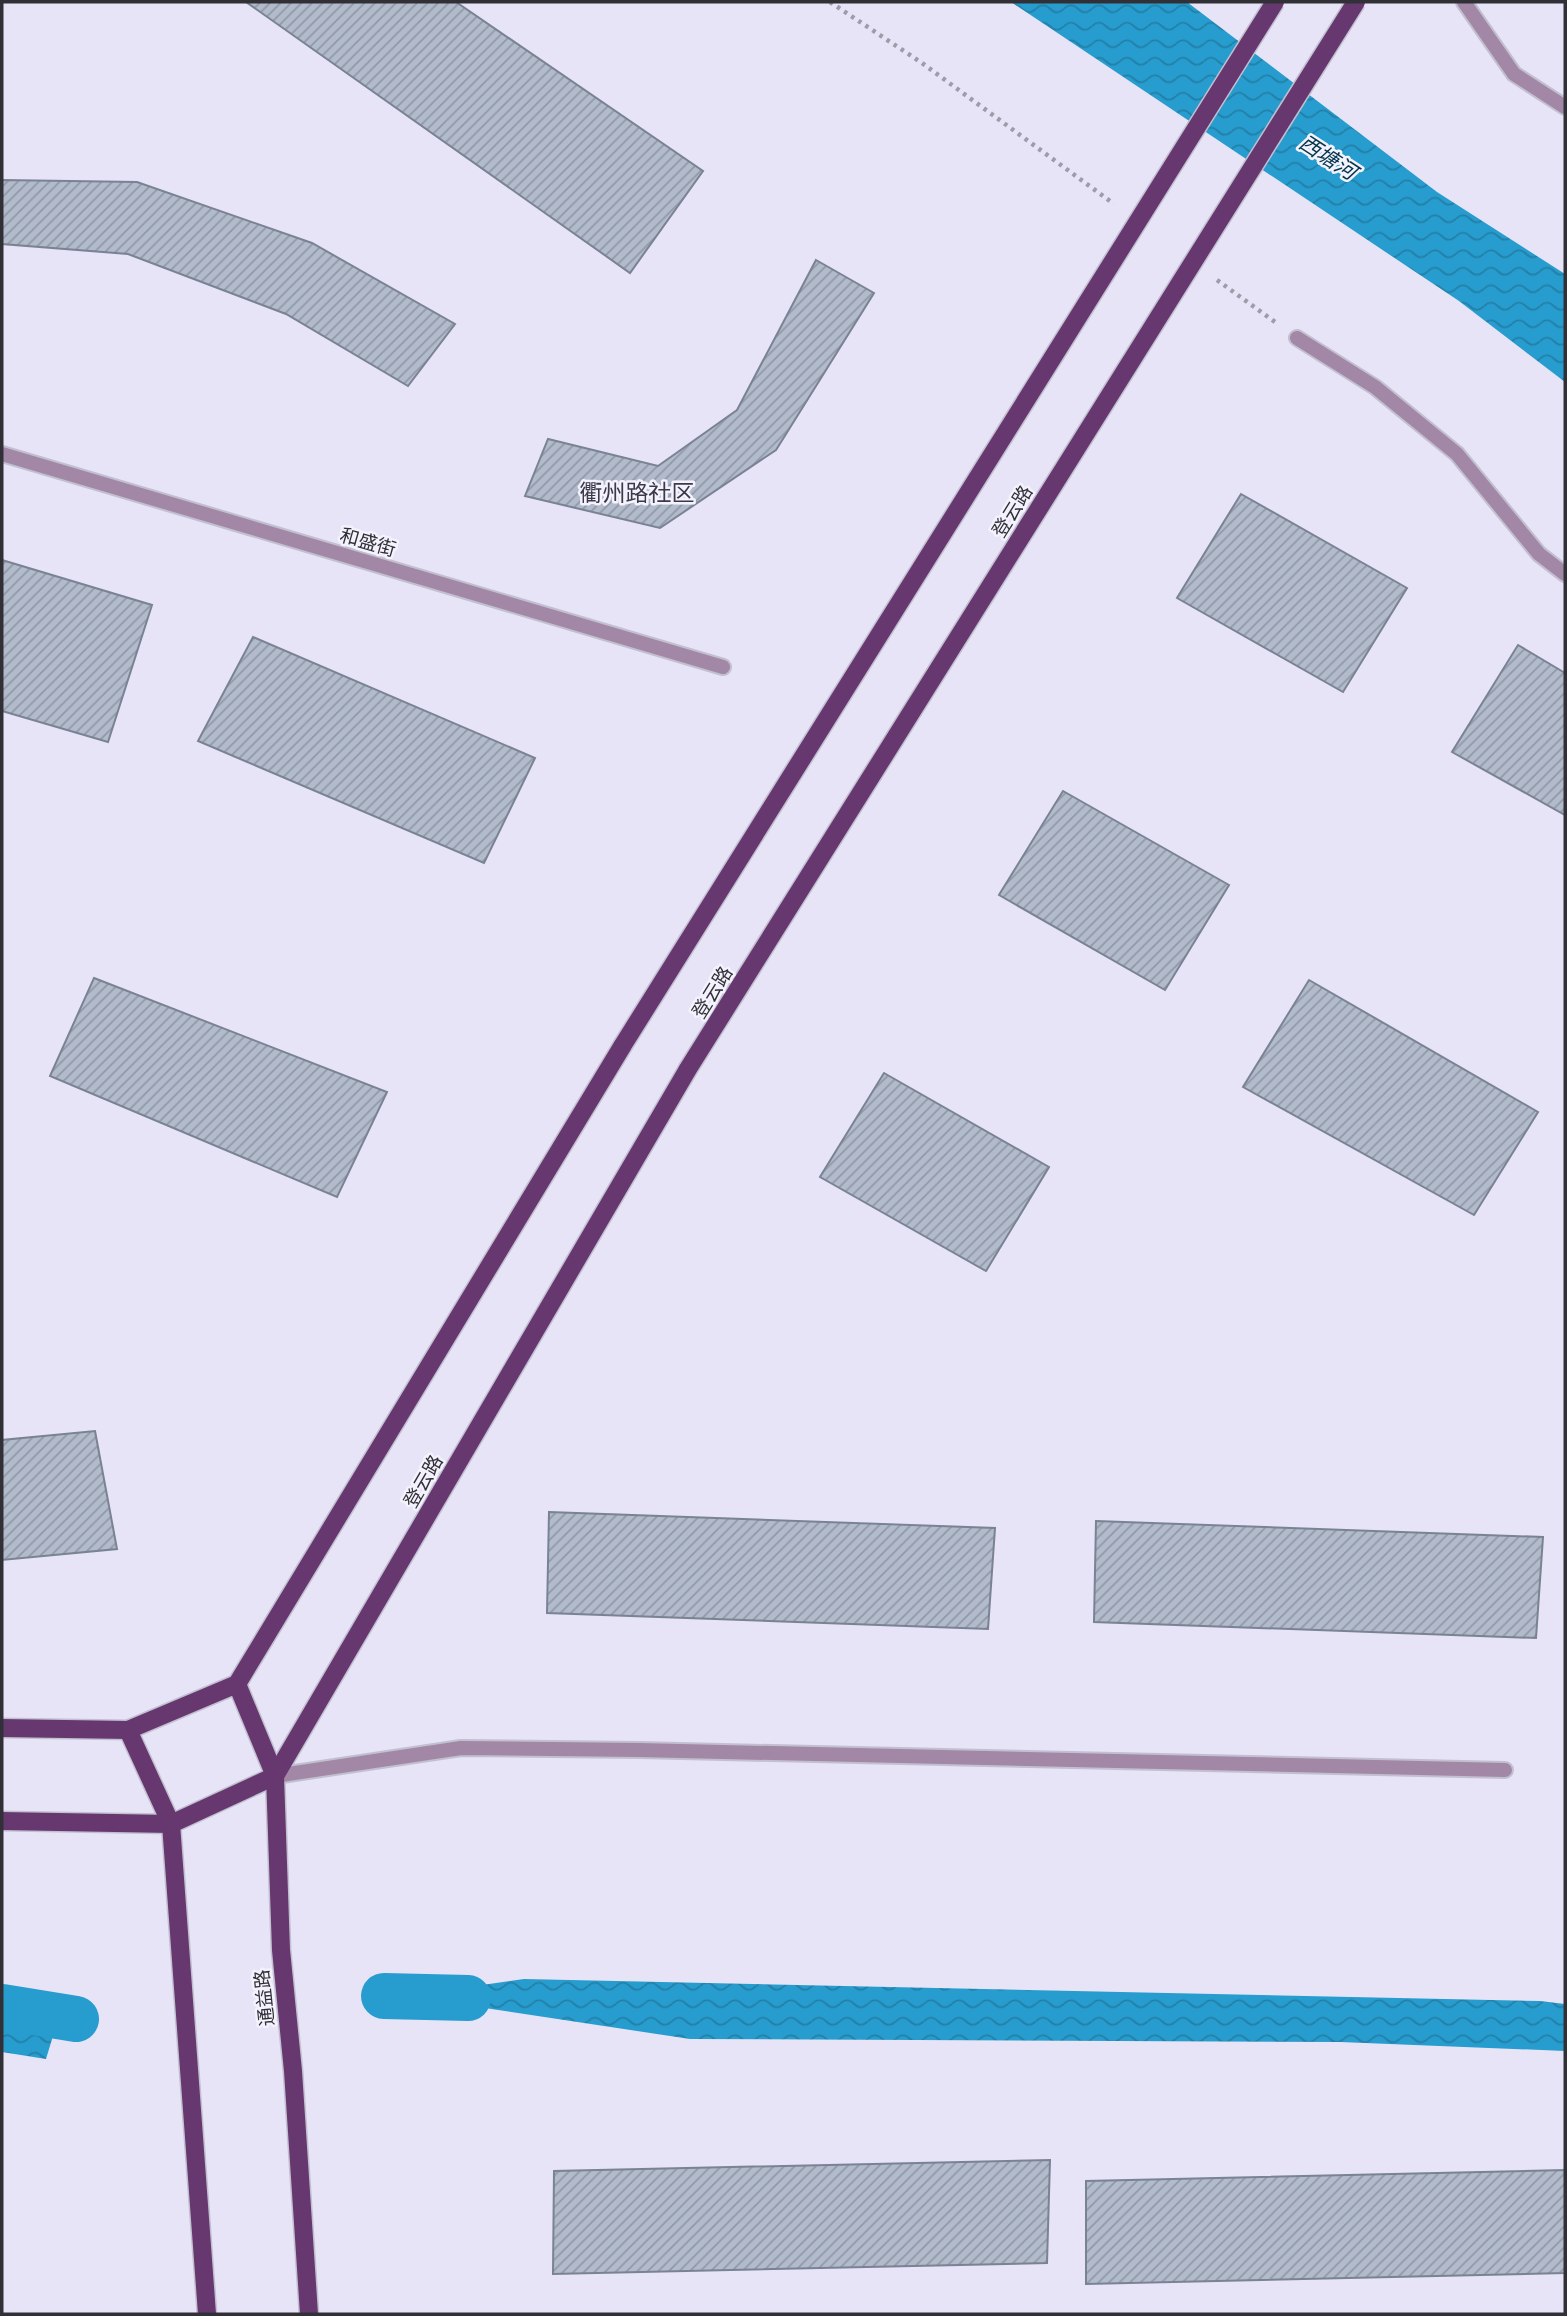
<svg xmlns="http://www.w3.org/2000/svg" width="1567" height="2316" viewBox="0 0 1567 2316" font-family="Merriweather,'Noto Sans SC',serif">
<style>
.water{fill:url(#water-waves)}
.lines{fill:none;stroke-linecap:round;stroke-linejoin:round}
.canal{stroke:#279cce;stroke-width:46}
.building{fill:url(#building-hatch);stroke:#7a8392;stroke-width:2}
.service-casing{stroke:#c2c0d0;stroke-width:18}
.minor-casing{stroke:#c2c0d0;stroke-width:18}
.primary-casing{stroke:#c2c0d0;stroke-width:21}
.path{stroke:#9e9caa;stroke-width:4.5;stroke-dasharray:3.5 5;stroke-linecap:butt}
.service{stroke:#a287a7;stroke-width:14}
.minor{stroke:#a287a7;stroke-width:14}
.primary{stroke:#673870;stroke-width:18}
.primary-bridge-casing{stroke:#c2c0d0;stroke-width:21;stroke-linecap:butt}
.primary-bridge{stroke:#673870;stroke-width:18}
.labels{text-anchor:middle;dominant-baseline:central;stroke-width:5;stroke-linejoin:round;paint-order:stroke}
.street-label{font-size:19px;fill:#313037;stroke:#f3f2fd}
.water-label{font-size:21px;font-style:italic;fill:#033549;stroke:#f3f2fd}
.quarter-label{font-size:23px;fill:#3c3a48;stroke:#f3f2fd}
</style>
<defs>
<pattern id="water-waves" width="16" height="10" patternUnits="userSpaceOnUse" patternTransform="scale(1.75)"><rect width="16" height="10" fill="#279cce"/><path d="M0 5q4-4 8 0t8 0" fill="none" stroke="#2280a8"/></pattern>
<pattern id="building-hatch" width="6" height="6" patternUnits="userSpaceOnUse" patternTransform="scale(1.75)"><rect width="6" height="6" fill="#b2bbcb"/><path d="M-1 1l2-2M0 6l6-6M5 7l2-2" fill="none" stroke="#9198a6"/></pattern>
</defs>
<rect width="100%" height="100%" fill="#e6e4f6"/>
<!-- water -->
<g class="water">
<polygon points="1011,2 1187,2 1437,192 1565,274 1565,382 1459,301"/>
<polygon points="524,1979 1540,2001 1565,2004 1565,2051 1340,2042 690,2039 405,1996"/>
<polygon points="2,1991 47,1999 59,2016 46,2059 2,2052"/>
</g>
<g class="lines">
<!-- canal -->
<g class="canal">
<polyline points="384,1996 468,1998"/>
<polyline points="2,2007 76,2019"/>
</g>
</g>
<!-- building -->
<g class="building">
<polygon points="246,2 456,2 703,171 630,273"/>
<polygon points="2,180 137,182 312,243 455,324 408,386 286,314 128,254 2,244"/>
<polygon points="816,260 874,293 776,450 660,528 525,496 548,439 658,466 737,410"/>
<polygon points="1241,494 1407,588 1343,692 1177,598"/>
<polygon points="2,560 152,605 108,742 2,711"/>
<polygon points="253,637 535,758 484,863 198,741"/>
<polygon points="1518,645 1565,673 1565,815 1452,752"/>
<polygon points="1063,791 1229,885 1165,990 999,895"/>
<polygon points="94,978 387,1092 337,1197 50,1076"/>
<polygon points="1309,980 1538,1112 1474,1215 1243,1087"/>
<polygon points="884,1073 1049,1167 986,1271 820,1177"/>
<polygon points="95,1431 117,1549 2,1560 2,1440"/>
<polygon points="549,1512 995,1528 988,1629 547,1613"/>
<polygon points="1096,1521 1543,1537 1536,1638 1094,1622"/>
<polygon points="1050,2160 1047,2263 553,2274 554,2171"/>
<polygon points="1565,2170 1565,2273 1086,2284 1086,2181"/>
</g>
<g class="lines">
<defs>
<polyline id="service" points="1297,338 1375,387 1457,454 1539,554 1565,574"/>
<g id="minor">
<polyline points="1464,2 1514,74 1565,107"/>
<polyline points="2,454 723,667"/>
<polyline points="275,1776 461,1748 639,1750 1505,1770"/>
</g>
<g id="primary">
<polyline points="237,1684 275,1776 281,1950 293,2071 309,2314"/>
<polyline points="2,1728 128,1730 237,1684 623,1045"/>
<polyline points="128,1730 171,1824 207,2314"/>
<polyline points="2,1821 171,1824 275,1776 688,1069"/>
</g>
</defs>
<!-- service casing -->
<use href="#service" class="service-casing"/>
<!-- minor casing -->
<use href="#minor" class="minor-casing"/>
<!-- primary casing -->
<use href="#primary" class="primary-casing"/>
<!-- path -->
<g class="path">
<polyline points="830,2 922,63 1114,204"/>
<polyline points="1217,280 1275,322"/>
</g>
<!-- service -->
<use href="#service" class="service"/>
<!-- minor -->
<use href="#minor" class="minor"/>
<!-- primary -->
<use href="#primary" class="primary"/>
<defs>
<g id="primary-bridge">
<polyline points="623,1045 1275,2"/>
<polyline points="688,1069 1356,2"/>
</g>
</defs>
<!-- primary-bridge casing -->
<use href="#primary-bridge" class="primary-bridge-casing"/>
<!-- primary-bridge -->
<use href="#primary-bridge" class="primary-bridge"/>
</g>
<g class="labels">
<!-- street labels -->
<g class="street-label">
<text transform="translate(1012 511) rotate(-58)">登云路</text>
<text transform="translate(368 542) rotate(16)">和盛街</text>
<text transform="translate(712 992) rotate(-58)">登云路</text>
<text transform="translate(423 1481) rotate(-60)">登云路</text>
<text transform="translate(264 1998) rotate(-96)">通益路</text>
</g>
<!-- water labels -->
<g class="water-label">
<text transform="translate(1328 157) rotate(33)">西塘河</text>
</g>
<!-- quarter labels -->
<g class="quarter-label">
<text x="637" y="492">衢州路社区</text>
</g>
</g>
<!-- border -->
<rect width="1567" height="2316" fill="none" stroke="#313037" stroke-width="7"/>
</svg>
